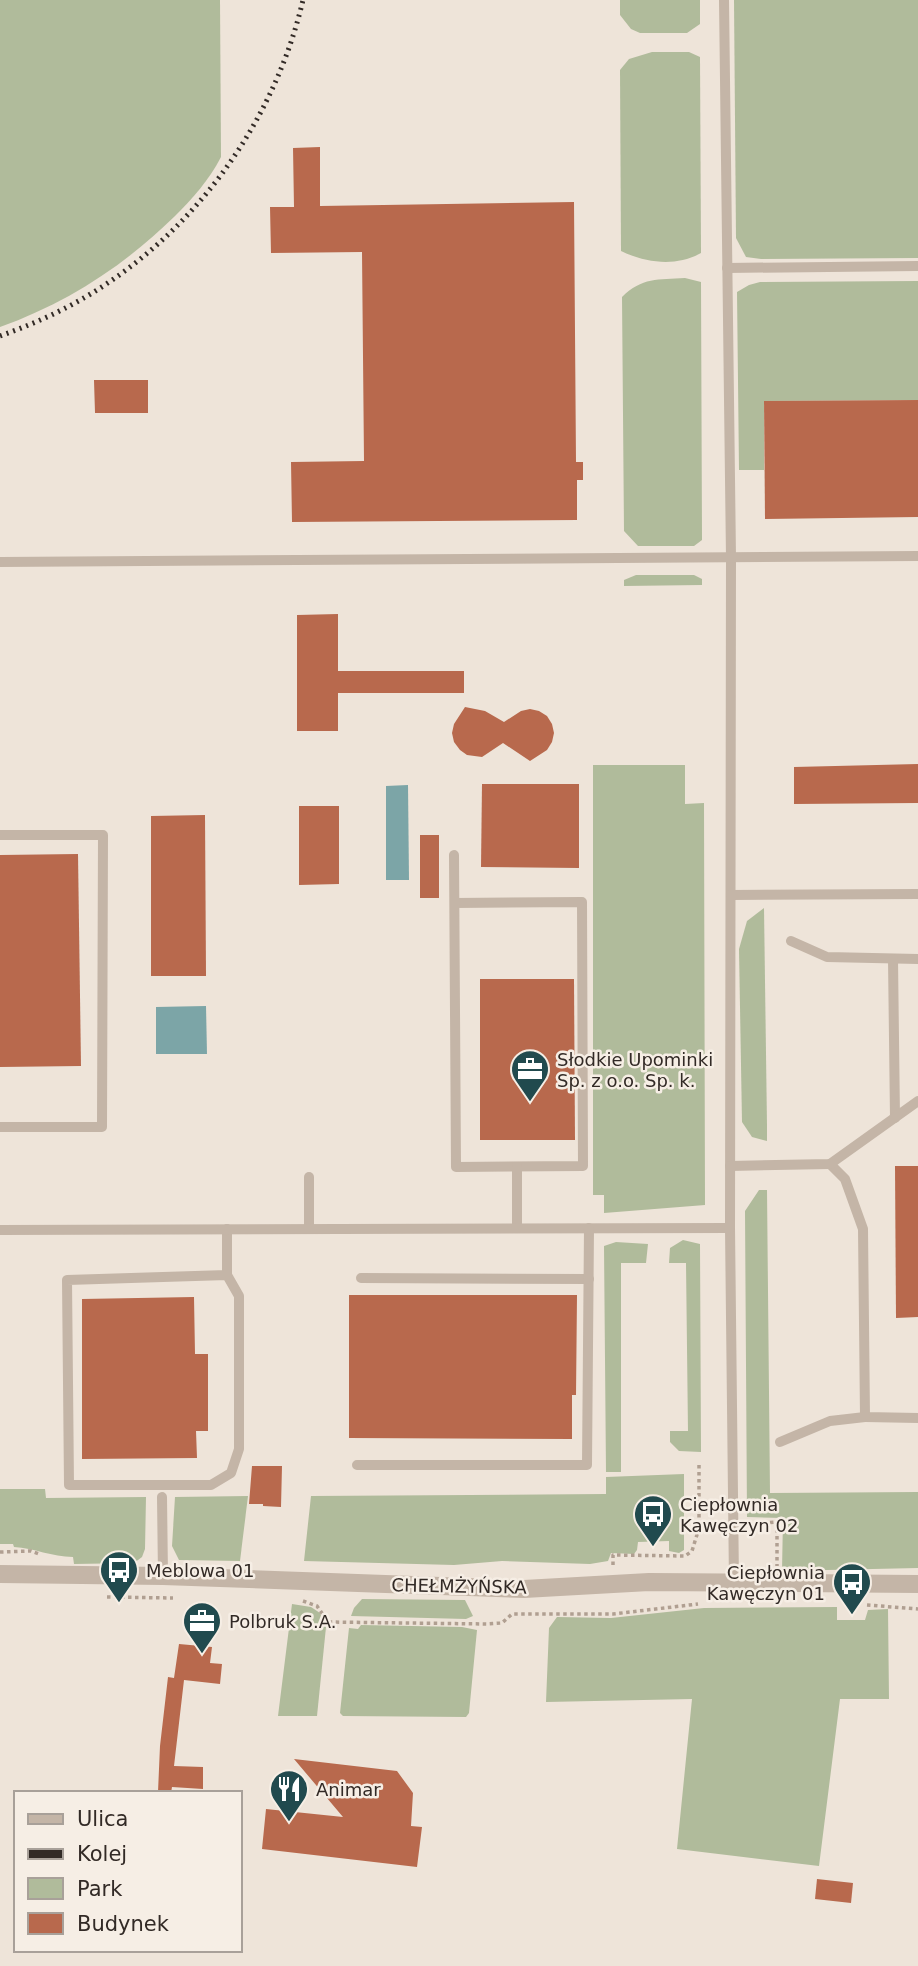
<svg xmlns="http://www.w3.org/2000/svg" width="918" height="1966" viewBox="0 0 918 1966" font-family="'DejaVu Sans',sans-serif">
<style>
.green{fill:#b0bb9b}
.water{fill:#7ca5a7}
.building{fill:#b8694d}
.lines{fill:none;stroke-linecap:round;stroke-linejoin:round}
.path{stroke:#b09f91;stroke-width:3.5;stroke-dasharray:3.5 3.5;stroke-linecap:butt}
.service{stroke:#c4b5a7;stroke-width:10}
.tertiary{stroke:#c4b5a7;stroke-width:18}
.rail{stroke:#322a26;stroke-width:5;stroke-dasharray:2 5;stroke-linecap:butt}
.labels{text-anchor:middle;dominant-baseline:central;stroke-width:5;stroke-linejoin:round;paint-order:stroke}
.poi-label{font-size:18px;fill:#322a26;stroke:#f6eee5;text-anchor:start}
.street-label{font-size:18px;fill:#322a26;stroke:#f6eee5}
</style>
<rect width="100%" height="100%" fill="#eee4d9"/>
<!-- green -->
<g class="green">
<path d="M 0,0 L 220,0 L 221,157 C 209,180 193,198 175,216 C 124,266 67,303 0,327 Z"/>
<polygon points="620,0 700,0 700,24 687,33 640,33 631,29 620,15"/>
<polygon points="734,0 918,0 918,258 761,259 746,257 736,238"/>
<path d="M 652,52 L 689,52 L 700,57 L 701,253 C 676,267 646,263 621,251 L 620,70 L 629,59 Z"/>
<path d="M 685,278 L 701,282 L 702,540 L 694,546 L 638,546 L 624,531 L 622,297 C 642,277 658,280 685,278 Z"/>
<polygon points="918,281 918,400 764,401 764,470 739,470 737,292 749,285 760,282"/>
<polygon points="636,575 694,575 702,579 702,585 624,586 624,580"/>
<polygon points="593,765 685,765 685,804 704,803 705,1205 604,1213 604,1195 593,1195"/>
<polygon points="764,908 767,1126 767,1141 752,1137 742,1122 739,949 747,921"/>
<polygon points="759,1190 767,1190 770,1493 918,1492 918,1568 782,1571 783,1518 747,1517 745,1211"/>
<polygon points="683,1240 700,1244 701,1452 679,1451 670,1442 670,1431 688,1431 686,1263 669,1263 670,1248"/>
<polygon points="616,1242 648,1244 646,1263 621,1263 621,1472 606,1472 604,1246"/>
<polygon points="684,1474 684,1550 679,1553 669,1551 669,1541 638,1542 637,1550 634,1554 611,1553 608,1561 590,1564 502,1561 454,1565 304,1561 311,1496 606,1494 606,1477"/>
<path d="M 0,1489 L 45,1489 L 46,1498 L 146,1497 L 145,1549 L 142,1557 L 134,1563 L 74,1564 L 73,1557 C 52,1557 34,1548 14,1547 L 13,1544 L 0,1544 Z"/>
<polygon points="248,1496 240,1561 179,1560 172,1546 175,1497"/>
<polygon points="362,1599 465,1600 473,1616 466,1619 351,1616 354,1608"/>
<polygon points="292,1604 311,1607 320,1613 326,1627 317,1716 278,1716"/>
<polygon points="837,1607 837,1620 865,1620 868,1610 888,1609 889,1699 840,1699 819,1866 677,1849 692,1699 546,1702 549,1628 557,1617 611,1618 704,1608"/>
<polygon points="361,1625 462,1627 477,1630 469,1713 466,1717 343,1716 340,1713 349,1628 358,1629"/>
</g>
<!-- water -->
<g class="water">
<polygon points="408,785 409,880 386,880 386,786"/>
<polygon points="206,1006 207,1054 156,1054 156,1007"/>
</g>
<!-- building -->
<g class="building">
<polygon points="320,147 320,206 574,202 576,462 583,462 583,480 577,480 577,520 292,522 291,462 364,461 362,252 271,253 270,207 294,207 293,148"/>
<polygon points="94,380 148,380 148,413 95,413"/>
<polygon points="918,400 918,517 765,519 764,401"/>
<polygon points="338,614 338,671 464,671 464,693 338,693 338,731 297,731 297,615"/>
<polygon points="465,707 485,711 504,722 521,711 530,709 539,711 547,716 552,724 554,733 552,742 547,750 530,761 503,743 482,757 467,755 460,750 454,742 452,733 454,724"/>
<polygon points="918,764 918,803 794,804 794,767"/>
<polygon points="482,784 579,784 579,868 481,867"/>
<polygon points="299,806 339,806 339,884 299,885"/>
<polygon points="205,815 206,976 151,976 151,816"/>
<rect x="420" y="835" width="19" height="63"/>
<polygon points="78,854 81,1066 0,1067 0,855"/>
<polygon points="480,979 574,979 575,1140 480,1140"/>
<polygon points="895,1166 918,1166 918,1317 896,1318"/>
<polygon points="349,1295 577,1295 576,1395 572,1395 572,1439 349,1438"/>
<polygon points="194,1297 195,1354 208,1354 208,1431 196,1431 197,1458 82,1459 82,1299"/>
<polygon points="252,1466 282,1466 281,1507 263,1506 263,1504 249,1504"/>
<polygon points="179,1644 212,1647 210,1663 222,1664 220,1684 184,1680 174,1766 203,1767 203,1789 172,1787 171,1793 158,1792 160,1746 168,1677 174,1678"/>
<polygon points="294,1759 397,1771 413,1793 411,1826 422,1827 417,1867 262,1849 266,1809 343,1817"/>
<polygon points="817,1879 853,1883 851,1903 815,1899"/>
</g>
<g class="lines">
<!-- path -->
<g class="path">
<polyline points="699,1465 699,1528"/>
<polyline points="749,1524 777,1522 777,1566"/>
<polyline points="0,1552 31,1551 39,1554"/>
<polyline points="613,1565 613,1555 685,1556 692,1551 699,1528 717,1527"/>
<polyline points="107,1597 173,1598"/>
<polyline points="303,1601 317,1606 328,1622 487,1624 502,1623 512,1614 613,1614 698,1604"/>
<polyline points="867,1605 918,1609"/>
</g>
<!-- service -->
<g class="service">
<polyline points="724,0 731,558 730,1228 734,1584"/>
<polyline points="727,268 918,266"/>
<polyline points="0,562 918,556"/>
<polyline points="0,835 103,835 102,1127 0,1127"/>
<polyline points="454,855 456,1167 583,1166 582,902 455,903"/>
<polyline points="731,895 918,894"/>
<polyline points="791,941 827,957 918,959"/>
<polyline points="893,959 895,1118"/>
<polyline points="830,1164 845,1179 863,1229 865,1417 918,1418"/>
<polyline points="730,1166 830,1164 918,1101"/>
<polyline points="517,1167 517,1228"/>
<polyline points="227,1229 227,1275 67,1280 69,1485 211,1485 231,1473 239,1449 239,1296 227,1275"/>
<polyline points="309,1229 309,1177"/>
<polyline points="0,1230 730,1228"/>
<polyline points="361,1278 589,1279"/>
<polyline points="780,1442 830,1421 865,1417"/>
<polyline points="357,1465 587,1465 589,1228"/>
<polyline points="162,1497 163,1576"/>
</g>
<!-- tertiary -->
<polyline class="tertiary" points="0,1574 163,1576 524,1589 649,1582 918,1584"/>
<!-- rail -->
<path class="rail" d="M 0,336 C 28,326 56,314 82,299 C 192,236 274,124 303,0"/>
</g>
<!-- icons -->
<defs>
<symbol id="office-pin" viewBox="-11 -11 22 30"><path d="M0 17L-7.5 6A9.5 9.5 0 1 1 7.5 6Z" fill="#214a4e" stroke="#f6eee5"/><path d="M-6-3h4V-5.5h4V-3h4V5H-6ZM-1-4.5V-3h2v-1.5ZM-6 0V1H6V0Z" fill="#fff"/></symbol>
<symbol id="bus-pin" viewBox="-11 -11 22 30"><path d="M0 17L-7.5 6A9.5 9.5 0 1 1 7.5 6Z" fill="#214a4e" stroke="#f6eee5"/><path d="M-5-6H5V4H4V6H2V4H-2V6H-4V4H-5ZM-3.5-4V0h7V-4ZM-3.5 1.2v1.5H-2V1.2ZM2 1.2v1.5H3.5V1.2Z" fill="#fff"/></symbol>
<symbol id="restaurant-pin" viewBox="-11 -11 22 30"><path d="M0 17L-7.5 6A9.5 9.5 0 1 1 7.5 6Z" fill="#214a4e" stroke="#f6eee5"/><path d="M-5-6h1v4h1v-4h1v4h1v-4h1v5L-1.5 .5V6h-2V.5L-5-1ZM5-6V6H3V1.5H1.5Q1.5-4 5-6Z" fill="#fff"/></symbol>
</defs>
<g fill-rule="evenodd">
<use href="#office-pin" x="508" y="1047" width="44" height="60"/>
<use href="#bus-pin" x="631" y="1492" width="44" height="60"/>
<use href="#bus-pin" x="97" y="1548" width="44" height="60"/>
<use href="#bus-pin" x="830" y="1560" width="44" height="60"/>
<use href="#office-pin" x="180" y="1599" width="44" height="60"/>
<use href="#restaurant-pin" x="267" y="1767" width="44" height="60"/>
</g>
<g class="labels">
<!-- poi labels -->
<g class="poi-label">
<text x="557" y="1059">Słodkie Upominki<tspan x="557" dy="21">Sp. z o.o. Sp. k.</tspan></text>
<text x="680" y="1504">Ciepłownia<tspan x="680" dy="21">Kawęczyn 02</tspan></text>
<text x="146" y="1570">Meblowa 01</text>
<text x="825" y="1572" text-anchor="end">Ciepłownia<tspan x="825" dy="21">Kawęczyn 01</tspan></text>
<text x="229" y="1621">Polbruk S.A.</text>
<text x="316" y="1789">Animar</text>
</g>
<!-- street labels -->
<g class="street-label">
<text transform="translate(459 1586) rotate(1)">CHEŁMŻYŃSKA</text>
</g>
</g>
<!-- legend -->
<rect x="14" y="1791" width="228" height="161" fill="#f6eee5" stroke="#a8a099" stroke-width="2"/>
<rect x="28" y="1814" width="35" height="10" fill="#c4b5a7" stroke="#a8a099" stroke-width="2"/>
<text x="77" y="1826" font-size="21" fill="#322a26">Ulica</text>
<rect x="28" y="1849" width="35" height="10" fill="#322a26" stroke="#a8a099" stroke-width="2"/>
<text x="77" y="1861" font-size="21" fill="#322a26">Kolej</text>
<rect x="28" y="1878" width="35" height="21" fill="#b0bb9b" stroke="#a8a099" stroke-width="2"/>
<text x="77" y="1896" font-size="21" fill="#322a26">Park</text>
<rect x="28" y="1913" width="35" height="21" fill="#b8694d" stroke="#a8a099" stroke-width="2"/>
<text x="77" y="1931" font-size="21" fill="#322a26">Budynek</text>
</svg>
